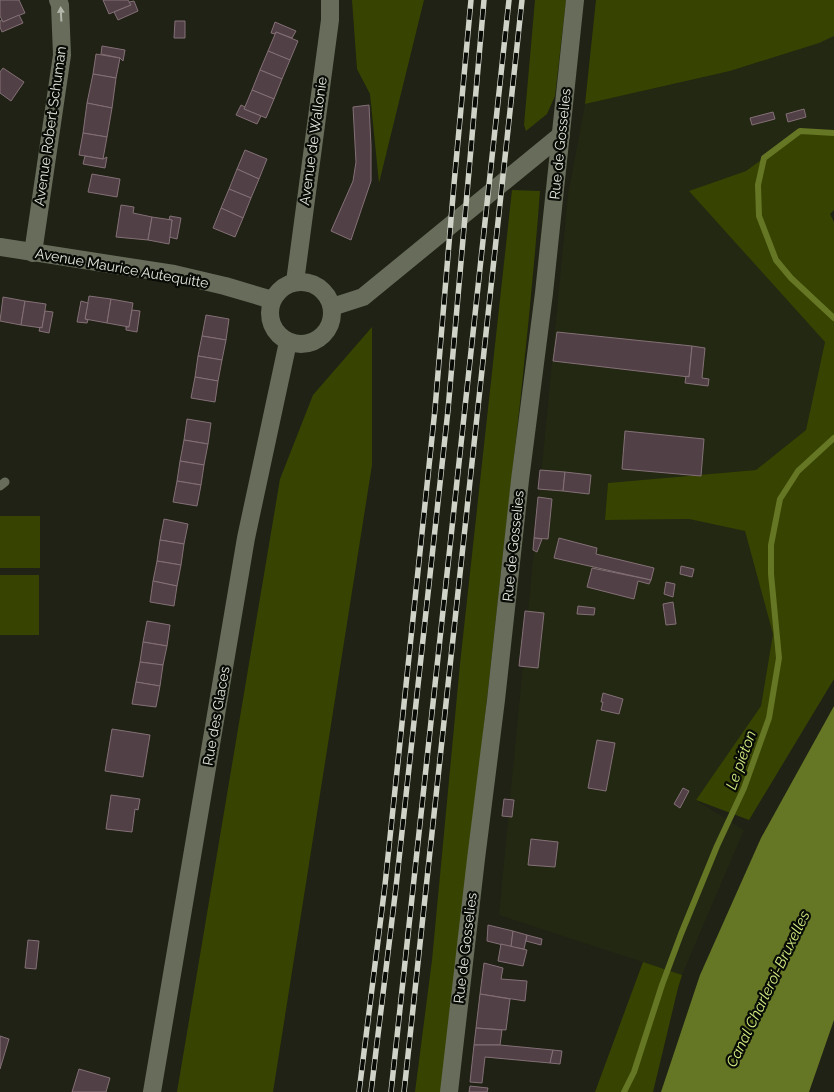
<svg xmlns="http://www.w3.org/2000/svg" width="834" height="1092" viewBox="0 0 834 1092" font-family="Raleway,sans-serif">
<style>
.built{fill:#232813}
.green{fill:#374301}
.water{fill:#657624}
.lines{fill:none;stroke-linecap:round;stroke-linejoin:round}
.stream{stroke:#657624;stroke-width:6}
.building{fill:#524047;stroke:#847077}
.service{stroke:#676c5b;stroke-width:9}
.minor{stroke:#676c5b;stroke-width:18}
.rail-casing{stroke:#d0d3c8;stroke-width:5.5}
.rail{stroke:#090b06;stroke-width:4;stroke-dasharray:11;stroke-linecap:butt}
.oneway{fill:#b3b6aa}
.labels{text-anchor:middle;dominant-baseline:central;stroke-width:4.5;stroke-linejoin:round;paint-order:stroke}
.street-label{font-size:14px;fill:#e5e8de;stroke:#090b06}
.water-label{font-size:15px;font-style:italic;fill:#d4ef82;stroke:#090b06}
</style>
<rect width="100%" height="100%" fill="#1f2214"/>
<!-- built -->
<polygon class="built" points="834,32 834,133 800,131 746,171 690,191 825,342 806,430 756,470 608,483 605,520 689,519 745,531 773,634 761,706 696,800 744,830 682,975 499,915 568,195 585,104 730,71 791,52"/>
<!-- green -->
<g class="green">
<polygon points="352,0 424,0 379,183 370,94 357,69"/>
<polygon points="535,0 566,0 555,96 547,114 526,131 524,125"/>
<polygon points="596,0 834,0 834,36 819,43 730,71 585,104"/>
<polygon points="800,131 834,133 834,210 830,214 834,222 834,679 749,820 696,800 761,706 773,634 745,531 689,519 605,520 608,483 756,470 806,430 825,342 689,191 746,171"/>
<path d="M 512,190 L 540,191 C 530,324 514,457 499,590 C 481,757 461,925 441,1092 L 415,1092 L 432,960 L 460,664 Z"/>
<polygon points="372,327 372,465 273,1092 177,1092 280,479 313,395"/>
<rect x="0" y="516" width="40" height="52"/>
<rect x="0" y="575" width="39" height="60"/>
<polygon points="643,962 682,975 678,988 653,1092 595,1092"/>
</g>
<!-- water -->
<polygon class="water" points="834,706 834,1020 809,1092 661,1092 700,975 761,838"/>
<g class="lines">
<!-- stream -->
<g class="stream">
<polyline points="834,133 800,131 764,158 758,185 759,216 776,260 791,278 834,318"/>
<polyline points="624,1092 634,1072 662,985 681,934 717,846 744,788 769,718 779,658 771,574 771,545 780,499 798,471 834,438"/>
</g>
</g>
<!-- building -->
<g class="building">
<polygon points="0,0 19,0 25,13 3,22 0,16"/>
<polygon points="103,0 128,0 131,5 109,14"/>
<polygon points="134,1 138,11 118,20 114,12 131,5 129,2"/>
<polygon points="19,15 23,23 2,32 0,27 0,21 2,20 3,22"/>
<polygon points="175,21 185,21 185,38 174,38"/>
<polygon points="275,22 296,31 292,38 276,32 275,34 271,33"/>
<polygon points="276,32 298,41 290,60 268,51"/>
<polygon points="102,46 125,50 123,61 120,58 101,54"/>
<polygon points="268,51 290,60 282,79 260,70"/>
<polygon points="96,54 120,58 116,78 93,74"/>
<polygon points="3,68 24,82 11,101 0,93 0,72"/>
<polygon points="260,70 282,79 274,99 252,90"/>
<polygon points="93,74 116,78 112,108 87,103"/>
<polygon points="252,90 274,99 266,118 244,109"/>
<polygon points="87,103 112,108 107,137 83,133"/>
<polygon points="241,105 245,107 244,109 261,116 257,124 236,115"/>
<polygon points="369,105 371,146 371,181 351,240 331,231 353,181 356,162 353,107"/>
<polygon points="804,109 806,117 788,122 786,114"/>
<polygon points="773,112 775,119 752,125 750,118"/>
<polygon points="83,133 107,137 103,159 79,155"/>
<polygon points="245,150 267,159 259,179 237,169"/>
<polygon points="85,156 103,159 107,157 105,168 83,164"/>
<polygon points="237,169 259,179 251,198 229,189"/>
<polygon points="92,174 120,179 117,197 88,192"/>
<polygon points="229,189 251,198 243,218 221,208"/>
<polygon points="121,205 134,207 133,213 152,217 148,240 116,237"/>
<polygon points="221,208 243,218 235,237 213,228"/>
<polygon points="170,216 181,218 177,239 169,237 172,220 169,220"/>
<polygon points="152,217 172,220 169,244 148,240"/>
<polygon points="89,296 111,299 107,323 85,319"/>
<polygon points="3,297 25,301 21,325 0,321"/>
<polygon points="111,299 133,303 129,327 107,323"/>
<polygon points="25,301 46,304 42,328 21,325"/>
<polygon points="81,301 88,303 85,319 88,320 87,323 77,322"/>
<polygon points="132,310 140,311 137,332 126,330 126,327 129,327"/>
<polygon points="45,311 53,312 49,333 39,331 40,327 42,328"/>
<polygon points="206,315 229,319 226,340 202,336"/>
<polygon points="557,332 692,346 689,377 553,361"/>
<polygon points="202,336 226,340 222,360 198,356"/>
<polygon points="692,346 705,348 702,378 709,379 708,386 685,383 686,376 689,377"/>
<polygon points="198,356 222,360 218,381 195,377"/>
<polygon points="195,377 218,381 215,402 191,398"/>
<polygon points="187,419 211,423 208,444 184,440"/>
<polygon points="625,431 704,439 701,476 622,469"/>
<polygon points="184,440 208,444 204,465 180,461"/>
<polygon points="180,461 204,465 201,485 177,481"/>
<polygon points="540,470 565,472 563,491 538,489"/>
<polygon points="565,472 591,475 589,494 563,491"/>
<polygon points="177,481 201,485 197,506 173,502"/>
<polygon points="538,497 552,499 548,539 534,538"/>
<polygon points="164,519 188,524 184,544 160,540"/>
<polygon points="534,538 542,539 537,552 533,550"/>
<polygon points="559,538 597,548 596,554 654,568 651,580 554,558"/>
<polygon points="160,540 184,544 181,565 157,561"/>
<polygon points="157,561 181,565 177,586 153,581"/>
<polygon points="681,566 694,569 692,577 680,574"/>
<polygon points="592,568 646,579 651,580 649,584 638,581 634,599 587,587"/>
<polygon points="153,581 177,586 174,606 150,602"/>
<polygon points="666,582 675,584 673,597 664,594"/>
<polygon points="673,602 676,624 666,625 663,604"/>
<polygon points="578,606 595,608 594,615 577,614"/>
<polygon points="525,611 544,613 538,668 519,666"/>
<polygon points="147,621 170,625 167,646 143,642"/>
<polygon points="143,642 167,646 163,665 140,662"/>
<polygon points="140,662 163,665 160,686 136,682"/>
<polygon points="136,682 160,686 156,707 132,704"/>
<polygon points="603,693 623,699 619,714 601,710 603,702 601,702"/>
<polygon points="112,729 150,735 143,777 105,771"/>
<polygon points="597,740 615,743 606,791 588,788"/>
<polygon points="683,788 689,791 680,808 674,804"/>
<polygon points="111,795 140,799 138,810 135,809 132,832 106,829"/>
<polygon points="504,799 514,800 512,817 502,816"/>
<polygon points="531,839 558,842 555,867 528,865"/>
<polygon points="488,925 513,931 511,947 487,941"/>
<polygon points="513,931 527,935 524,949 511,947"/>
<polygon points="527,935 542,939 541,945 526,941"/>
<polygon points="28,940 39,941 36,969 25,968"/>
<polygon points="501,944 527,950 523,966 498,961"/>
<polygon points="484,963 503,968 501,979 527,981 525,1001 480,994"/>
<polygon points="480,994 510,999 506,1030 476,1028"/>
<polygon points="476,1028 502,1030 500,1045 474,1045"/>
<polygon points="0,1036 9,1039 0,1069"/>
<polygon points="474,1045 500,1045 553,1050 550,1063 485,1057 482,1083 470,1082"/>
<polygon points="553,1050 562,1051 560,1064 550,1063"/>
<polygon points="79,1069 110,1078 106,1092 72,1092"/>
<polygon points="470,1086 488,1088 487,1092 469,1092"/>
</g>
<g class="lines">
<!-- service -->
<polyline class="service" points="0,486 5,482"/>
<!-- minor -->
<g class="minor">
<polyline points="0,247 174,274 225,286 272,300"/>
<polyline points="33,253 62,55 60,5 58,0"/>
<circle cx="301" cy="313" r="31"/>
<polyline points="295,282 330,20 330,0"/>
<polyline points="332,307 363,297 561,135"/>
<polyline points="152,1092 246,538 288,342"/>
<polyline points="449,1092 476,859 496,700 520,480 544,293 575,0"/>
</g>
<defs>
<g id="rail">
<polyline points="359,1092 385,885 435,409 454,184 471,0"/>
<polyline points="371,1092 396,887 448,410 484,0"/>
<polyline points="391,1092 509,0"/>
<polyline points="404,1092 522,0"/>
</g>
</defs>
<!-- rail casing -->
<use href="#rail" class="rail-casing"/>
<!-- rail -->
<use href="#rail" class="rail"/>
</g>
<!-- one-way arrows -->
<defs><path id="oneway-solid" d="M-6-.8H1V-3.2L6.5 0L1 3.2V.8H-6Z" transform="scale(1.25)"/></defs>
<use class="oneway" href="#oneway-solid" transform="translate(61 14) rotate(-93)"/>
<g class="labels">
<!-- street labels -->
<g class="street-label">
<text transform="translate(50 126) rotate(-82)">Avenue Robert Schuman</text>
<text transform="translate(313 141) rotate(-82)">Avenue de Wallonie</text>
<text transform="translate(560 144) rotate(-84)">Rue de Gosselies</text>
<text transform="translate(122 268) rotate(10)">Avenue Maurice Autequitte</text>
<text transform="translate(513 546) rotate(-84)">Rue de Gosselies</text>
<text transform="translate(216 716) rotate(-80)">Rue des Glaces</text>
<text transform="translate(465 948) rotate(-83)">Rue de Gosselies</text>
</g>
<!-- water labels -->
<g class="water-label">
<text transform="translate(741 760) rotate(-70)">Le piéton</text>
<text transform="translate(768 989) rotate(-64)">Canal Charleroi-Bruxelles</text>
</g>
</g>
</svg>
